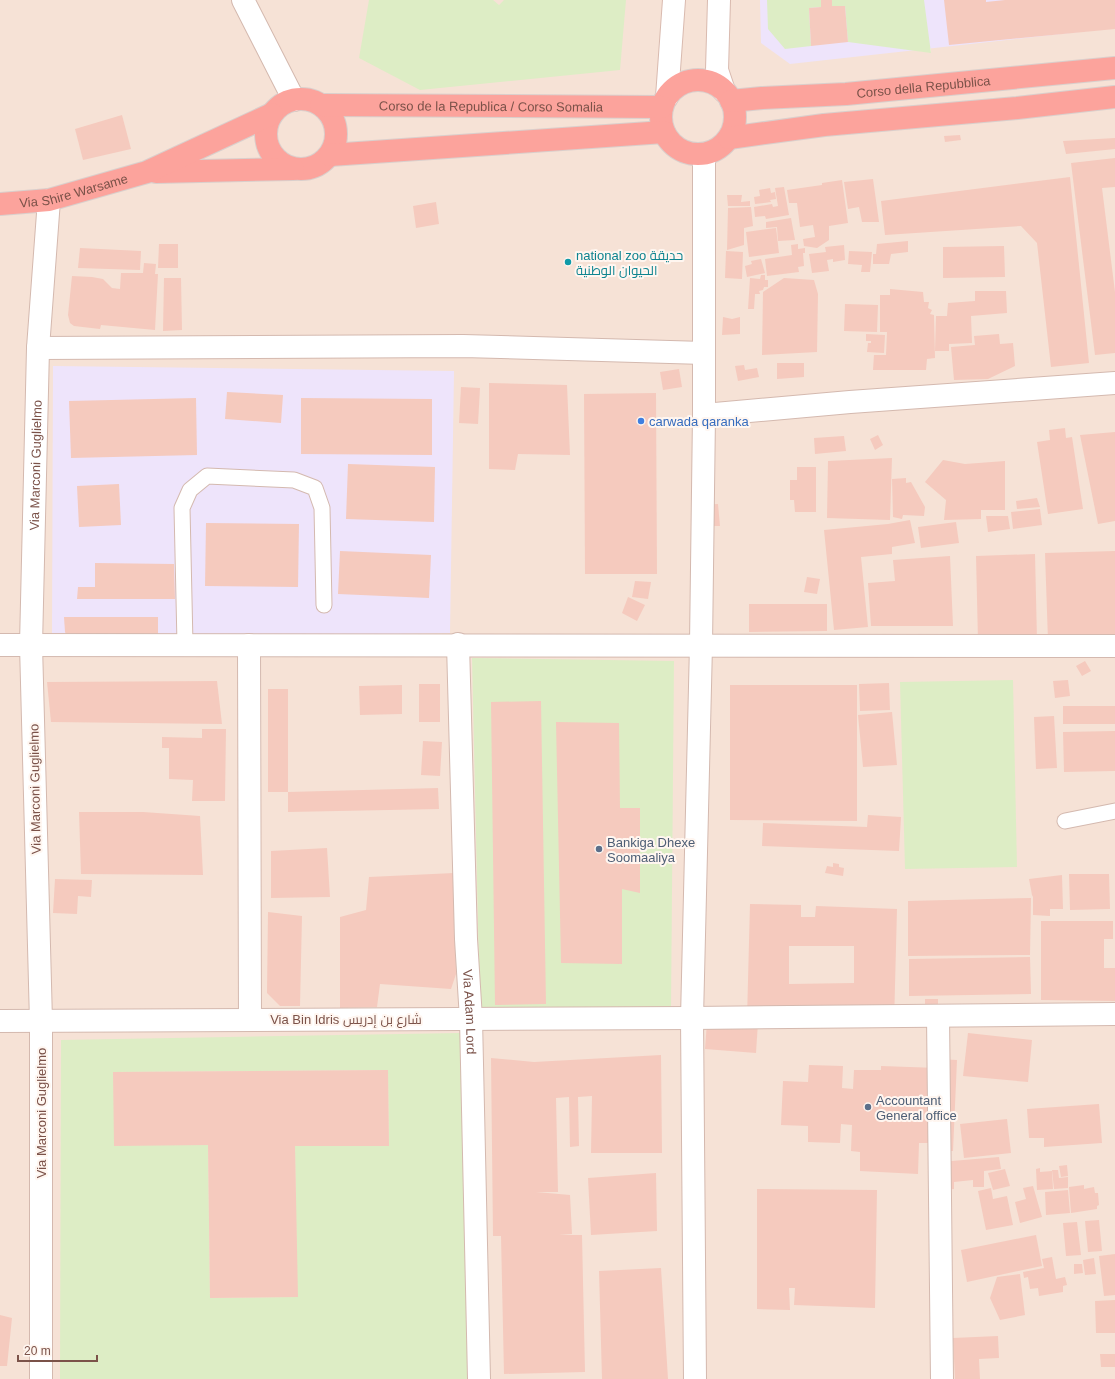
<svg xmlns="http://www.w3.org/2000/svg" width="1115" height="1379" viewBox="0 0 1115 1379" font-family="Arial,Cairo,sans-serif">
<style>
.residential{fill:#f6e2d6}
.education{fill:#eee4fb}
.green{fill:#ddedc5;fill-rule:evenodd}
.building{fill:#f5cabe;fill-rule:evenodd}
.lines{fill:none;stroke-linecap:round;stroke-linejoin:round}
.lane-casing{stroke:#d4b9af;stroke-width:17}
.street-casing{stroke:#d4b9af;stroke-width:24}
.secondary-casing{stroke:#d9baaf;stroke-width:24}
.highway-casing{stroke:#dacfcc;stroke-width:24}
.lane{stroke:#fff;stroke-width:15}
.street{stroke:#fff;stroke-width:22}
.secondary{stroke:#fff;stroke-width:22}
.highway{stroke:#fca39c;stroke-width:22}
.culture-dot{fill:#0f9aa8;stroke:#fff6f0;stroke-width:1.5}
.shop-dot{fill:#3f7fe0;stroke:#fff6f0;stroke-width:1.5}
.service-dot{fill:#5c6f8a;stroke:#fff6f0;stroke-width:1.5}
.labels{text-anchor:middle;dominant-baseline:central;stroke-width:4;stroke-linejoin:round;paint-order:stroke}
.street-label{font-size:13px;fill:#7b5249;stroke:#fff6f0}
.culture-label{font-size:13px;fill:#0d838f;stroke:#fff6f0;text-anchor:start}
.shop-label{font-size:13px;fill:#366cbe;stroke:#fff6f0;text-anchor:start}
.service-label{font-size:13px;fill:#4e5e75;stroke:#fff6f0;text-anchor:start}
</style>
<rect width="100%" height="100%" fill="#fef2e8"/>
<!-- residential -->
<polygon class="residential" points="0,0 767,0 809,8 931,52 924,0 1115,0 1115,1379 0,1379"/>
<!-- education -->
<g class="education">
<polygon points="760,0 1115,0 1115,28 790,64 761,43"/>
<polygon points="53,366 454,371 450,633 52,640"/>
</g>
<!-- green -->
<g class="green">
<polygon points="369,0 493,0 499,5 504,0 626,0 620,70 420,90 359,58"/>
<polygon points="767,0 821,0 821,7 809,8 811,46 785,49 768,29"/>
<polygon points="832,0 924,0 931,53 848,42 845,6 832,6"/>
<polygon points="472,658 674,661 671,1007 480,1013"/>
<polygon points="1013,680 1017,867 905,869 900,682"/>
<path d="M 460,1033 L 468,1379 L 60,1379 L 61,1040 ZM 388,1070 L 389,1145 L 295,1146 L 297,1297 L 210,1298 L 208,1145 L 113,1072 Z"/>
</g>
<!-- building -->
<g class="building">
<polygon points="821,0 832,0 832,6 845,6 848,42 811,46 809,8 821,7"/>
<polygon points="944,0 986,0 986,2 1005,0 1115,0 1115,29 949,45"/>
<polygon points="122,115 131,149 83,160 75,129"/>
<polygon points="960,135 961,140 945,142 944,136"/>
<polygon points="1115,138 1115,149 1066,154 1063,141"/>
<polygon points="1115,158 1115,187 1102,188 1115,292 1115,353 1095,355 1071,163"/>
<polygon points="1070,177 1089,363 1051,367 1037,243 1021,226 885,235 881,201"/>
<polygon points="873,179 879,222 862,222 859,207 848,209 844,182"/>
<polygon points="842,180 848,223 829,226 829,240 817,248 804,246 803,239 815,237 813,225 800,227 797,203 789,203 787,190 822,185 822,183"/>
<polygon points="784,187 789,215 766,219 765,216 755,217 754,207 772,204 773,207 778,206 775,188"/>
<polygon points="770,188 771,193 775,192 776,199 770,200 771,202 755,204 754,197 760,196 759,190"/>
<polygon points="727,195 742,195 741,202 750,201 750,206 728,206"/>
<polygon points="436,202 439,224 416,228 413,206"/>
<polygon points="751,207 753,226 744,228 744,245 727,250 728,208"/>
<polygon points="791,218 795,240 778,241 777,227 766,228 766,222"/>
<polygon points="776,228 779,253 749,257 746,232"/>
<polygon points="908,241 908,252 891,254 889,264 873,264 873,254 876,254 877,244"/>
<polygon points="159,244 178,244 178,268 158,268"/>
<polygon points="798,244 798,249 805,248 805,253 803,253 804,266 798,267 799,272 767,276 765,259 792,255 791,245"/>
<polygon points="844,245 845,260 833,262 833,259 827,260 829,271 812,273 809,254 826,252 825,247"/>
<polygon points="1004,246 1005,277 943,278 943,247"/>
<polygon points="80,248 141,251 140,270 78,268"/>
<polygon points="726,251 743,252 742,279 725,278"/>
<polygon points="849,251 872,252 870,272 861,272 862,265 848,264"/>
<polygon points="761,259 765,273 747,277 745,266 752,264 751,261"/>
<polygon points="144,263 156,264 155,274 158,274 155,330 101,325 100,329 74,326 70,323 68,315 72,276 92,277 103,279 112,288 120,289 121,273 143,273"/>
<polygon points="761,275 765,275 765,280 768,280 768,287 764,287 763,290 759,291 760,294 755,294 754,309 748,309 750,278 760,279"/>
<polygon points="164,278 181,278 182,330 163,331"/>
<polygon points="784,278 814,280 818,294 817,352 762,355 763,292"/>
<polygon points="890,289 923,292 924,302 929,302 928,308 932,310 930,314 934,315 935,358 927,359 926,370 873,370 874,355 886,355 887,332 880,332 880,295 890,295"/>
<polygon points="975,291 1006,291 1007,313 971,316 972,343 949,344 949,351 935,351 936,316 947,316 948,303 975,301"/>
<polygon points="845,304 878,305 877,332 844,331"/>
<polygon points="723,317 732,319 740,317 740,334 722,335"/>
<polygon points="866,334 885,335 884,353 867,352 868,343 871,343 871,341 866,341"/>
<polygon points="999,334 1000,344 1013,343 1015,366 988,379 954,380 951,347 975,345 974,336"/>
<polygon points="777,363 804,363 804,377 777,379"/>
<polygon points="744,365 745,370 757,368 759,377 738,381 735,366"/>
<polygon points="679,369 682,387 663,390 660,372"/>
<polygon points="489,383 567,385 570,455 518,454 515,470 489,469"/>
<polygon points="461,387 480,388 478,424 459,423"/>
<polygon points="227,392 283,395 281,423 225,419"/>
<polygon points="656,393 657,574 585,574 584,394"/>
<polygon points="196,398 197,455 71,458 69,401"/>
<polygon points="301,398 432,399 432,455 301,454"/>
<polygon points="1065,428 1066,438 1072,437 1083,509 1048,514 1037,442 1050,440 1049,430"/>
<polygon points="1115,432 1115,521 1098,524 1080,435"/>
<polygon points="878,435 883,445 875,450 870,439"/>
<polygon points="844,436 846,451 815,454 814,438"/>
<polygon points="892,458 890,520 827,518 828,461"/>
<polygon points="943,460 965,464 1005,461 1005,510 981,510 981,519 944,520 946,500 925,482"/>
<polygon points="348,464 435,467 434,522 346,519"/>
<polygon points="797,467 816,467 816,512 795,512 794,500 790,500 790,480 797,480"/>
<polygon points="906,478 906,483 911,482 925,507 924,516 903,515 902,519 893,517 892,479"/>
<polygon points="119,484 121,525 79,527 77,486"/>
<polygon points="1037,498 1040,507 1017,509 1016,501"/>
<polygon points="718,504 720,526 698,526 698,505"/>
<polygon points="1040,509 1042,525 1013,529 1011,512"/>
<polygon points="986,516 1008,516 1010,529 988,532"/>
<polygon points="910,520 915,543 892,547 892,554 861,557 868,627 834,630 824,530 888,524"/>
<polygon points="956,522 959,543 921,548 918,527"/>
<polygon points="206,523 299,524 298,587 205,586"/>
<polygon points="340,551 431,555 429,598 338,594"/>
<polygon points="1115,551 1115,639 1048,641 1045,553"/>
<polygon points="1035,554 1037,640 978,641 976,556"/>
<polygon points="950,556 953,626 871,626 868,583 895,581 893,560"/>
<polygon points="95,563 174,564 175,599 77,599 78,587 95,587"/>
<polygon points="807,577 820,579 817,594 804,592"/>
<polygon points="635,581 651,582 648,599 632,597"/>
<polygon points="628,597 645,605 637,621 622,613"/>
<polygon points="749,604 827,604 827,631 749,632"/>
<polygon points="64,617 158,617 158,640 68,638 65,632"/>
<polygon points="1085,661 1091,671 1082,676 1076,666"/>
<polygon points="1068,680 1070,696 1055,698 1053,681"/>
<polygon points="217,681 222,724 51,722 47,682"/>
<polygon points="889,683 890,710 860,711 859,684"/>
<rect x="419" y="684" width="21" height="38"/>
<polygon points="402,685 402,714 360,715 359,686"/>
<polygon points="730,685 857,685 857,821 730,820"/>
<rect x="268" y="689" width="20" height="103"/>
<polygon points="541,701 546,1004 495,1005 491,702"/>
<rect x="1063" y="706" width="52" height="18"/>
<polygon points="892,712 897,765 863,767 858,715"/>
<polygon points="1054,716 1057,768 1036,769 1034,717"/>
<polygon points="556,722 619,723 620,808 640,808 640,893 622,889 622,964 561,963"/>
<polygon points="202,729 226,729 225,801 192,801 193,780 169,779 169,748 162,748 162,737 202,738"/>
<polygon points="1115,731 1115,771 1064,772 1063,732"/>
<polygon points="423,741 442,742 440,776 421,775"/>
<polygon points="438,788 439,809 288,812 288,792"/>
<polygon points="79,812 143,812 200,816 203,875 81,874"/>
<polygon points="868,815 901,817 899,851 762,846 763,823 867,827"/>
<polygon points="327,848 330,897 271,898 271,851"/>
<polygon points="833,863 839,864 839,867 844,868 843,876 825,873 827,866 833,867"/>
<polygon points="454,873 456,974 451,989 380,984 377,1007 340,1008 340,917 366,910 369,877"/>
<polygon points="1069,874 1109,874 1110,909 1070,910"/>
<polygon points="1062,875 1063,909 1050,909 1050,916 1033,915 1033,897 1032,895 1029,879"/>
<polygon points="55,879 92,880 91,897 78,896 77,914 53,913"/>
<polygon points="1031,898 1030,955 908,956 908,901"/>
<path d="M 750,904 L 801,905 L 801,917 L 815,917 L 816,906 L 897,909 L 894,1024 L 747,1019 ZM 789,946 L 854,946 L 854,983 L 789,984 Z"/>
<polygon points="268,912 302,916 300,1006 280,1006 267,993"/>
<polygon points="1041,921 1113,921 1113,939 1104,939 1104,968 1115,968 1115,1001 1041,1000"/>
<polygon points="1030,957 1031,994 909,996 909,959"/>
<polygon points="925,999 938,999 938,1009 925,1010"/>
<polygon points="707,1022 758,1022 756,1053 705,1049"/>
<polygon points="968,1033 1032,1040 1028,1082 963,1076"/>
<polygon points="661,1055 662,1153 591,1153 592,1096 578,1097 579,1146 570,1147 569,1097 556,1098 558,1192 536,1192 570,1195 572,1234 559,1235 582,1235 585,1372 504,1374 501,1236 493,1236 491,1058 534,1062"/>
<polygon points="938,1059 957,1060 953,1151 936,1151 937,1143 919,1143 918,1174 860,1171 860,1152 851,1151 852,1125 841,1124 840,1143 808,1142 808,1126 781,1125 783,1081 808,1082 809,1065 843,1066 842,1088 853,1089 854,1070 881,1070 881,1066 938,1068"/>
<polygon points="388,1070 389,1146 295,1146 298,1297 210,1298 208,1145 114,1146 113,1072"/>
<polygon points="1099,1104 1102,1143 1044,1147 1044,1138 1029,1138 1027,1109"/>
<polygon points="1007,1119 1011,1153 964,1158 960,1124"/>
<polygon points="999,1157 1001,1169 984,1171 984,1187 973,1187 973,1180 954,1182 954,1189 941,1190 940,1162"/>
<polygon points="1067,1165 1068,1176 1061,1177 1059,1166"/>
<polygon points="1040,1168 1040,1172 1052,1171 1053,1189 1037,1190 1036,1169"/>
<polygon points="1005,1169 1010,1186 993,1190 988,1173"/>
<polygon points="1052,1170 1058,1170 1059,1178 1068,1177 1068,1188 1054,1189"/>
<polygon points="656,1173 657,1231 591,1235 588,1178"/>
<polygon points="1084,1185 1084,1189 1094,1187 1095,1193 1098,1193 1099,1205 1097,1206 1097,1209 1071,1213 1069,1187"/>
<polygon points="1033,1186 1042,1217 1020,1223 1015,1202 1026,1199 1023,1188"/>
<polygon points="991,1188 993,1199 1007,1196 1013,1225 986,1230 978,1191"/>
<polygon points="757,1189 877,1190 875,1308 794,1305 795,1288 789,1288 790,1310 757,1309"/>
<polygon points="1068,1190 1070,1213 1046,1215 1045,1192"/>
<polygon points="1099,1220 1102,1251 1088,1252 1085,1221"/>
<polygon points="1077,1222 1081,1255 1066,1256 1063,1223"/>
<polygon points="1036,1235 1042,1266 967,1282 961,1250"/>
<polygon points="1115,1254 1115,1295 1104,1296 1099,1256"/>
<polygon points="1052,1257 1056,1279 1065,1277 1067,1285 1063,1286 1063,1292 1039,1296 1038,1288 1030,1289 1028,1277 1024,1278 1023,1272 1044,1268 1042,1259"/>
<polygon points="1094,1258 1096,1274 1085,1275 1083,1260"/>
<polygon points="1074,1264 1082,1264 1083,1273 1074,1274"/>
<polygon points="661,1268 668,1379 602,1379 599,1271"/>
<polygon points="1020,1274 1025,1315 1000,1320 990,1298 997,1277"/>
<polygon points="1115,1300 1115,1333 1096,1333 1095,1301"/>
<polygon points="0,1315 12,1318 7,1366 0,1366"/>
<polygon points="998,1336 999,1358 979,1359 980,1379 955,1379 953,1338"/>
<polygon points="1100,1354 1115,1354 1115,1367 1101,1367"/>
</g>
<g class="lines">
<defs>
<g id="lane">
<polyline points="185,644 182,508 190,490 207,476 294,480 315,488 322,508 324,605"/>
<polyline points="1065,821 1115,811"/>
</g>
<g id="street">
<polyline points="243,0 294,100"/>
<polyline points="38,348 463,346 704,353"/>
<polyline points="704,415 850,402 1115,383"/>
<path id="s1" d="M 458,644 L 466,939 L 471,1019 L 479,1379"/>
<polyline points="0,645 1115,646"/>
<polyline points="249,645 250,1020"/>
<polyline points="938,1016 942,1379"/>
<polyline points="0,1021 692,1018 1115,1014"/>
<path id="s2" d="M 41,1379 L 41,1021 L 31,645 L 38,348 L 49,200"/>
<polyline points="695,1379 692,1018 701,645 704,415 704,154"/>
</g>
<g id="secondary">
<polyline points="719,0 717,70 724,91"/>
<polyline points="667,97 674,0"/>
</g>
<g id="highway">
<circle cx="698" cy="117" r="37"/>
<circle cx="301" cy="134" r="35"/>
<path id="s3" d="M 731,101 L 762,98 L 846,94 L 1115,68"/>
<path id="s4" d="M 321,105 L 662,107"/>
<polyline points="729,138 824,125 1017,108 1115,97"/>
<polyline points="330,155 664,132"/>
<polyline points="156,172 293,169"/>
<path id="s5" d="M 0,204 L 49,200 L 147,172 L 272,114"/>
</g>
</defs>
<!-- lane casing -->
<use href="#lane" class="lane-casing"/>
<!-- street casing -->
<use href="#street" class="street-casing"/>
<!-- secondary casing -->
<use href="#secondary" class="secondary-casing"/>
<!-- highway casing -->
<use href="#highway" class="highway-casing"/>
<!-- lane -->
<use href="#lane" class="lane"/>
<!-- street -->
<use href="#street" class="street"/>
<!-- secondary -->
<use href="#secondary" class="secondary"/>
<!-- highway -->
<use href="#highway" class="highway"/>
</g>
<!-- markers -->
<circle class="culture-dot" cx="568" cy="262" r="4"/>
<circle class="shop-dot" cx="641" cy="421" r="4"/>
<g class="service-dot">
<circle cx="599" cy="849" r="4"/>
<circle cx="868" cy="1107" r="4"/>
</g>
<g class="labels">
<!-- street labels -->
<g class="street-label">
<text stroke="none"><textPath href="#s3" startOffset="193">Corso della Repubblica</textPath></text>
<text stroke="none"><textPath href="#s4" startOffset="170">Corso de la Republica / Corso Somalia</textPath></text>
<text stroke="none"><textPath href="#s5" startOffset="75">Via Shire Warsame</textPath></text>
<text stroke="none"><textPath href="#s2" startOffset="914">Via Marconi Guglielmo</textPath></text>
<text transform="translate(35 789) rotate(-91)">Via Marconi Guglielmo</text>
<text stroke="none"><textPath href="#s1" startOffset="368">Via Adam Lord</textPath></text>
<text x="346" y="1019">Via Bin Idris شارع بن إدريس</text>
<text transform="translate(41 1113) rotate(-90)">Via Marconi Guglielmo</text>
</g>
<!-- culture labels -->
<g class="culture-label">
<text x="576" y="255">national zoo حديقة<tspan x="576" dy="15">الحيوان الوطنية</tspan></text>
</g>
<!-- shop labels -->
<g class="shop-label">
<text x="649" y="421">carwada qaranka</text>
</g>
<!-- service labels -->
<g class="service-label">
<text x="607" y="842">Bankiga Dhexe<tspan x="607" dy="15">Soomaaliya</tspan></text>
<text x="876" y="1100">Accountant<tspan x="876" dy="15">General office</tspan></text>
</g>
</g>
<!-- scale -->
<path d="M18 1355v6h79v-6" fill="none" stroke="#7b5249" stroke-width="2"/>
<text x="24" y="1355" font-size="12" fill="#7b5249" stroke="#fff6f0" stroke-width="3" paint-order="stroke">20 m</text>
</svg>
